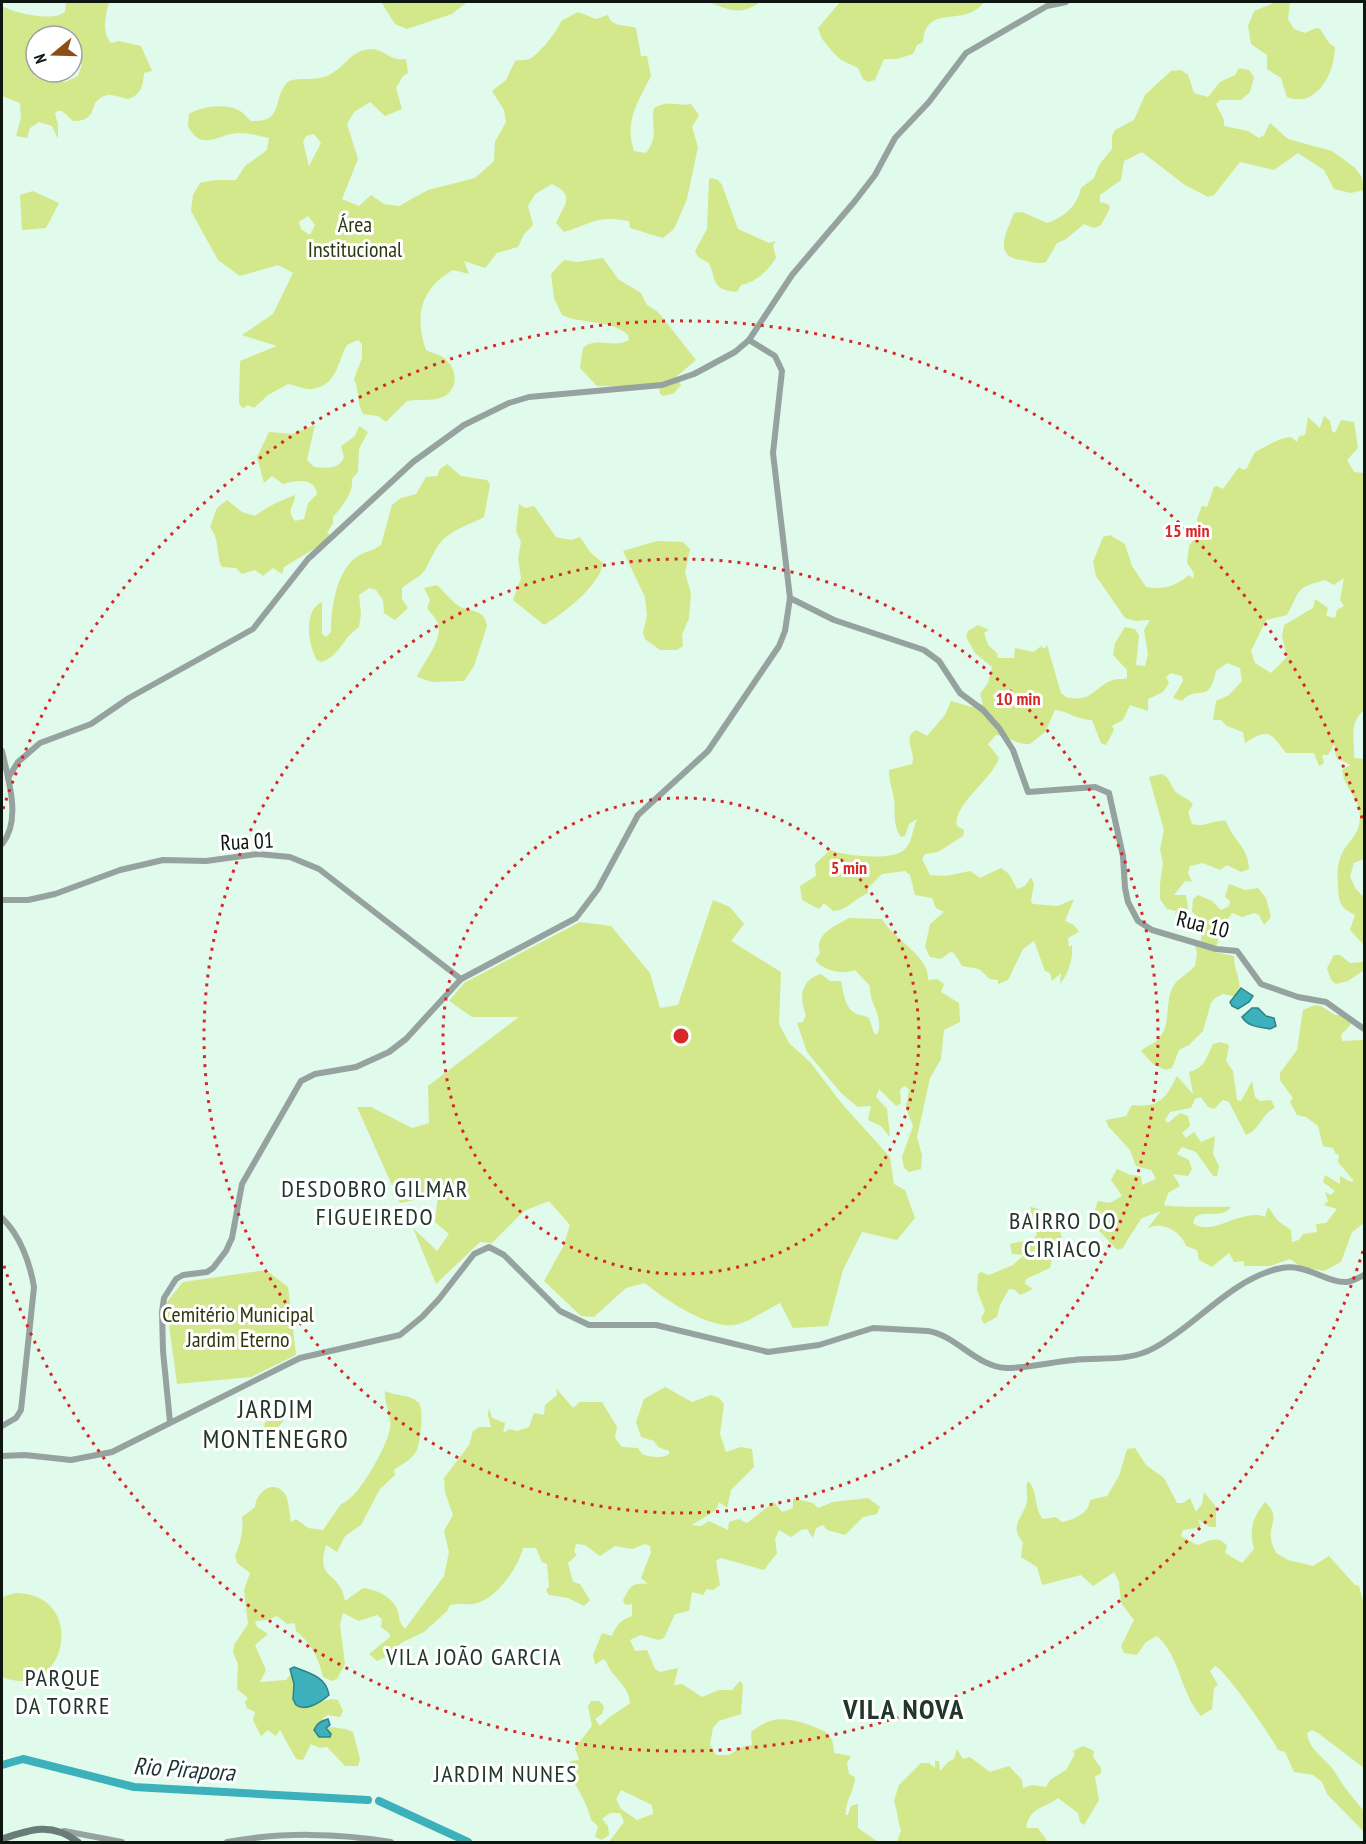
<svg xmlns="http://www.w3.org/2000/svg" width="1366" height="1844" viewBox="0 0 1366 1844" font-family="'PT Sans Narrow',sans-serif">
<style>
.green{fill:#d2e88b;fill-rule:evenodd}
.water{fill:#3cb0bb;stroke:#2e8288;stroke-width:1.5}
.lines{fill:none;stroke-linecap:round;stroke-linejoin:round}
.river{stroke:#3cb0bb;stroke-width:8}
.tertiary{stroke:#96a2a0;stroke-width:6}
.secondary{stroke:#697c78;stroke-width:7}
.ring{fill:none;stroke:#d62828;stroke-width:3;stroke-dasharray:3 6}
.labels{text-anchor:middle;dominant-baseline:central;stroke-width:6;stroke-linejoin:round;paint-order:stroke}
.park-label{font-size:22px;fill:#2f370d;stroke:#fff}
.street-label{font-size:22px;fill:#0d1611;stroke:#fff}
.neighbourhood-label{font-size:24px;letter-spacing:1.5px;fill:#22372c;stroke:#fff}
.water-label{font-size:24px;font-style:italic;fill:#1a3336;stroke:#fff}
.quarter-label{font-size:26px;letter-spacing:1.5px;fill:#22372c;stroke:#fff}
.district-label{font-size:28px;font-weight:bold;letter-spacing:1.5px;fill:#22372c;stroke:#fff}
.centre{fill:#d62828;stroke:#fff;stroke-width:3}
.ring-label{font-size:18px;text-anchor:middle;font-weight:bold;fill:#d62828;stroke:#fff;stroke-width:6;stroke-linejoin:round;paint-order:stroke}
</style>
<rect width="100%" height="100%" fill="#e0faec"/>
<!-- green -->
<g class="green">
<path d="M 66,2 L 109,2 C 106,15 101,30 111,43 L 119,41 L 141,46 L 152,71 L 144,73 C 143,86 141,95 128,99 C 114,96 106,90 95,103 C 91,116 88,121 73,121 L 62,111 L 57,111 L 55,114 L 58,124 L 58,139 L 52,126 L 39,122 L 30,128 L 27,138 L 16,136 L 21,118 L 20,103 L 2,96 L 2,6 C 14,13 53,22 65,12 ZM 36,36 L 72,36 L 72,51 L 82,65 L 78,76 L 65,82 L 47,82 L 34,76 L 36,70 Z"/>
<polygon points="381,2 467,2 452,14 407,29 395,24"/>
<path d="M 709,2 L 760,2 C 741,16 729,10 709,2 Z"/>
<path d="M 840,2 L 984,2 C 964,29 926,2 923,42 L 917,45 L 913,54 L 897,59 L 884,59 L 875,80 L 868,82 L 863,79 L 858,68 L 841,60 L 832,51 L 822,39 L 818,28 Z"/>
<path d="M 1276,2 L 1290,2 L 1288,19 L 1294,29 L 1305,33 L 1316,28 L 1320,29 L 1329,43 L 1335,47 C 1335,71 1318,109 1287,97 L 1281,78 L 1267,69 L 1267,55 L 1251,44 L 1248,26 L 1254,11 Z"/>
<path d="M 578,12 L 596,19 L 608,15 C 612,28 625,24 636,28 L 641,56 L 647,56 L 651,76 C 638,102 624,121 634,151 L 646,153 C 660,134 650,127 654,108 C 671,99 675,107 691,104 L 699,115 L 692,127 L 698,147 L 687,199 L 674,229 L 663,238 L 630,228 L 629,221 C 595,215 594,223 564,232 L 556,223 C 563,206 577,196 552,184 L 535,194 L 528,206 L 533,225 L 524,234 L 518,247 L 497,253 L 485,268 L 464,261 L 469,274 L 453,270 C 421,288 414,316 426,350 C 431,353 438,354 443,357 C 459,369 459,392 440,398 C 430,401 418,399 407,401 L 386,422 L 378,416 L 363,414 C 357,403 359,390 354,379 L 362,358 L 362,344 L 358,340 L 347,345 C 337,362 338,385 312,389 C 304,390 296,385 288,384 L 268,395 L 254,408 L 248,405 L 243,408 L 239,404 L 240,361 L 277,346 L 242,335 L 273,314 L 293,273 L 278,265 L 240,276 L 218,260 L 191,211 L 193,195 L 200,183 L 215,180 L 236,180 L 245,166 L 267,150 L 269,138 C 260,136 249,133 240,133 C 220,132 202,154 188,126 L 189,114 C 203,106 226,103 240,111 C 244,113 247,118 251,121 C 286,123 271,96 289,81 C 301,77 315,81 327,76 C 344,69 350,50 371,49 C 384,49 391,62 406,59 L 408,73 L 403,76 L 396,88 L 402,109 L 385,116 L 370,102 L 354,112 L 347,124 L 358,159 L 342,199 L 359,206 L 371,195 L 384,204 L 399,206 L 428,190 L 475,178 L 494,161 L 495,142 L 506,122 L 504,110 L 492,91 L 506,80 L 515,61 C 520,59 524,61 529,59 C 538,56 559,29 561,21 ZM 314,134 L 321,143 L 309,166 L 303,142 L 306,136 ZM 308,216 L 315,225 L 310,235 L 301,229 L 299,222 Z"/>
<path d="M 1239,68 L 1249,70 L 1254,77 L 1250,92 L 1241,100 L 1220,100 L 1216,104 L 1224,120 L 1224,126 L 1248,131 L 1259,138 L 1264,135 L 1270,123 L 1288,139 L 1332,151 L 1354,167 L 1362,177 L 1364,190 L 1351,193 L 1334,189 L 1324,170 L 1298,153 L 1274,170 L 1240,162 L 1214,195 L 1208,197 L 1185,185 L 1142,152 L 1124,161 L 1121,180 L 1100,195 L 1100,202 L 1108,204 L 1110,208 L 1101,225 L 1094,228 L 1084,224 L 1066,239 L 1057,243 L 1046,262 C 1037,265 1030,261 1021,260 C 992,256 1007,232 1014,213 L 1022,212 L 1047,223 C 1065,217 1077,206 1081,188 L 1094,178 L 1099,165 L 1112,149 L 1112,136 L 1115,130 L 1134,120 L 1145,95 L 1171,71 L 1181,70 L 1188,75 L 1194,93 L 1208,97 L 1220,82 L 1235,75 Z"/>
<path d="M 712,178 L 718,180 L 722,185 L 738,229 L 769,243 L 776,241 L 773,245 L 776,258 C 768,271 756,282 741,285 L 737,292 C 711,289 717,282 709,263 L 698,257 L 695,251 L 707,229 L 709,179 Z"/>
<polygon points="33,191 59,203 46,228 22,230 20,195"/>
<path d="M 603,258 L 618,279 L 641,293 L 647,305 L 658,312 L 696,360 L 677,376 L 681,385 L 674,393 L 664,396 L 660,394 L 659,387 L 597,386 L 580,368 L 583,348 C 597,336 613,349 629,340 L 628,335 C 611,319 583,325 562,315 L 554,298 L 551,274 L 564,260 L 577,262 Z"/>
<path d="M 1324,416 L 1330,421 L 1332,431 L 1335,433 L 1341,420 L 1354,422 L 1358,448 L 1347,460 L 1354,472 L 1364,473 L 1364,710 C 1348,724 1355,740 1354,758 L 1364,759 L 1364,859 L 1354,863 L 1350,876 L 1355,888 L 1364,897 L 1364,945 L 1350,930 L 1355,915 C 1340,907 1339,904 1338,887 C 1337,872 1337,857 1348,844 C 1355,835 1360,829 1360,816 C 1360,799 1344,788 1342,770 L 1350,765 L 1336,757 L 1334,744 L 1328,755 L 1322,755 L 1324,763 L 1319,766 L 1314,753 L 1286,753 C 1270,733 1270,727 1245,743 L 1243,732 L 1227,726 L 1221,720 L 1213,720 L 1216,701 L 1229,695 L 1242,681 L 1240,668 L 1227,663 L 1216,671 C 1208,707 1198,683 1182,701 L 1173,698 L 1183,681 L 1182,676 L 1171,673 L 1166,677 L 1169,683 L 1163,692 L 1148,699 L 1148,711 L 1130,705 L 1123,720 L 1112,726 L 1114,730 L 1106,745 L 1101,743 L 1092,720 C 1076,720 1069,711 1055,710 L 1045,732 L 1030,744 C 1016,745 1009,736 996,735 L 988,744 L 999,758 C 992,780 952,805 957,826 L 964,830 L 963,836 L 938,852 L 925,854 L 922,859 L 930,875 L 946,876 L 970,871 L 980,878 L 1001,868 L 1009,874 L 1017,889 L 1025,886 L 1031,877 L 1034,884 L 1031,901 L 1033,904 L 1058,906 L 1074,899 L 1065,921 L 1074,925 L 1079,932 L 1068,938 L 1069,947 L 1072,945 C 1073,960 1069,972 1060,984 L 1061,973 L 1052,981 L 1050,973 L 1045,971 L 1034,941 L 1023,949 L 1008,980 L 998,984 L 998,980 L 990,979 L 979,969 L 962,966 L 954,953 L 950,952 L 941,959 L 930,957 L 925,947 L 930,924 L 944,912 L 936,908 L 932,898 L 915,895 L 910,875 L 905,871 L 882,874 L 868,888 L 868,893 C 854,899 847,911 833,911 L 824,903 L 819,909 L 802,900 L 800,886 L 816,876 L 815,864 L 830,850 C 845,856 892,861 904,850 C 913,842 912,829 917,819 L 909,824 L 905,836 L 901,837 C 891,823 897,809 893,794 C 891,785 889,780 889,770 L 912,764 C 916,753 906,745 911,734 L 916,730 L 927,736 L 945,715 L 951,701 L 972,707 L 983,704 L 980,694 L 988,683 L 992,667 L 975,653 L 966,637 L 968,631 L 978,625 L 989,630 L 984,633 L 988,645 L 997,653 L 998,658 L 1014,658 L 1015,648 L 1034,652 L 1041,646 L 1044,649 L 1047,645 L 1061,693 L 1066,697 C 1091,704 1095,686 1113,680 C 1118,678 1122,680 1127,678 L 1127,670 L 1113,655 L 1115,643 L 1125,627 L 1135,629 L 1139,635 L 1136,665 L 1145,666 L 1148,654 L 1144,630 L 1150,620 L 1136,621 L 1125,618 L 1096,576 L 1093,562 L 1103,537 L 1110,535 L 1125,544 L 1132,566 L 1146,587 C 1163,590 1176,586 1189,575 L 1193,579 L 1194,573 L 1187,563 L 1189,546 L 1199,533 L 1197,519 L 1202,506 L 1207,507 L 1214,487 L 1217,486 L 1223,489 L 1239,467 L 1243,470 L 1247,468 L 1255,452 C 1267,446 1278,438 1291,437 L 1297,442 L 1299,436 L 1305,435 L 1308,417 L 1320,428 ZM 1344,578 L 1340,600 L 1344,606 L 1337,610 L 1335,618 L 1326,616 L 1328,608 L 1315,599 L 1313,608 L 1284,625 L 1282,636 L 1287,657 L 1271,673 L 1255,663 L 1251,651 L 1266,620 L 1287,615 C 1301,590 1294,588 1325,580 L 1334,585 Z"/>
<path d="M 315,425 L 307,460 L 314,467 C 326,468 339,470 344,457 L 341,446 L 355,436 L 359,426 L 368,432 L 359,449 L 358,472 L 352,479 C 354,492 342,507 333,517 L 333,523 L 327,533 L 330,535 L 335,532 L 327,541 L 284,567 L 282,574 L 273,568 L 263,576 L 255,570 L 242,574 L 236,568 L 222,567 C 215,553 221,542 210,527 L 217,508 L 227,500 L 242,512 L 255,516 C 266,507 282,500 295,495 C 295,507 285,509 295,521 L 304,519 L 308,503 L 317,494 C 315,477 296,480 283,484 L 272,476 L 264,483 L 257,457 L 270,430 L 270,432 L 292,434 Z"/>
<path d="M 447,464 L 461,476 L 487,480 L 490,485 L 484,517 C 471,524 457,528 446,537 C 435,546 432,558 425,570 C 420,577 409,582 402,588 L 402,599 L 408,608 L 395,620 L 384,613 L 383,600 L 376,590 L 369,588 L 359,595 L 361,614 L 359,627 C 343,637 340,656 321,662 L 317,660 C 308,645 303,610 322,602 L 322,634 L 326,637 L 331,632 C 331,609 336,573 355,558 C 363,552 373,551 381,545 L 392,505 L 401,498 L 416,494 L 426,477 L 437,476 L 440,469 Z"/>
<path d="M 519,504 L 525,508 L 534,506 L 556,537 L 571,540 L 580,537 L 590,552 L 603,563 C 600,586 562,614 544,625 L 513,600 L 521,578 L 518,559 L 521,542 L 516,531 Z"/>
<polygon points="657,541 683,542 690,549 685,573 691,593 689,618 682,635 683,646 677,650 660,650 645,639 643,633 647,615 645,597 623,551"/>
<path d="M 437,585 C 445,592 450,600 459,606 C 469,613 484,607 487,626 L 474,666 L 464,681 L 432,682 L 417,677 C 423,662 443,641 438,624 C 436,617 430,613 427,608 L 430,600 L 424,588 Z"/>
<path d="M 1162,774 C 1172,779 1170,787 1177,793 C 1183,798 1189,798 1193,805 L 1188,812 L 1192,824 C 1204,828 1214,819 1226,821 C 1232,839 1249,848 1249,869 L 1241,872 L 1227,865 L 1220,870 L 1203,863 L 1190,866 L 1188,873 L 1192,882 L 1185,881 L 1174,895 L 1186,895 L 1188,908 L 1184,912 L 1175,915 L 1176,911 L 1167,909 L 1160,899 L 1160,884 L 1163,863 L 1160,849 L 1164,830 L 1149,777 Z"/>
<path d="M 1229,884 L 1245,890 L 1258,888 L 1266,898 L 1271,917 L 1264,925 L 1259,915 L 1254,913 L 1242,917 L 1232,913 L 1220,930 L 1217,945 L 1209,946 L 1214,952 L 1234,956 C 1234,974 1243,978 1238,997 L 1223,994 L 1215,998 L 1211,1003 L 1203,1031 L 1189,1045 L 1179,1050 L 1172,1068 L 1166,1070 L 1154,1065 L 1141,1051 C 1147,1045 1156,1044 1160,1037 C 1172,1022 1164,1000 1174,985 C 1179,978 1189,973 1195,966 L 1197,953 L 1195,945 L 1201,942 L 1202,920 L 1192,912 L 1193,899 L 1198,895 L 1212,901 L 1221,910 L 1229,906 L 1230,901 L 1225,897 Z"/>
<path d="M 713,900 L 730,907 L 744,924 L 731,941 L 781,972 L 779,1024 L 789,1043 L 810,1062 L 843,1105 L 890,1157 L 894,1184 L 905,1190 L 915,1218 L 897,1240 L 862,1232 L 843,1270 L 828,1326 L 793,1328 L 780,1303 C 767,1309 747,1324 733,1325 C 707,1328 664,1299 645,1283 L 626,1288 L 594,1317 L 581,1316 L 544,1281 L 563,1247 L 570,1225 L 549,1201 L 524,1211 L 492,1243 L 480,1242 L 436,1284 L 413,1228 L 437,1251 L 449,1234 L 435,1222 L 438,1195 L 400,1203 L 357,1107 L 371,1107 L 412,1128 L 429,1123 L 428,1086 L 519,1017 L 472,1017 L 449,1001 L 464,983 L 580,922 L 611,926 L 650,973 L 660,1008 L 678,1005 Z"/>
<path d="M 849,918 L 882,919 C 893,939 930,956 928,980 L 937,979 L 944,984 L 941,992 L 959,1003 L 960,1022 L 944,1030 L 941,1059 L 930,1078 L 917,1137 L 922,1155 L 921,1169 L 909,1172 L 904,1168 L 902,1157 L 913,1126 L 906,1108 L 909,1089 L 904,1086 L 900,1090 L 901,1103 L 896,1106 L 879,1089 L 876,1097 L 887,1109 L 890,1137 L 881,1126 L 868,1120 L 871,1106 L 858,1107 L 841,1093 L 807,1052 L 797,1023 L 803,1022 L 806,1015 C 799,998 800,980 821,974 L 830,981 L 841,981 C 843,990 845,1009 855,1013 C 860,1016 864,1015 869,1018 L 874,1033 L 877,1035 C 885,1017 869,1005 870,986 L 855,970 C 842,975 824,971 815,960 L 820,953 C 814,934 835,926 849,918 Z"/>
<polygon points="1334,955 1340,955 1350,963 1364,962 1364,970 1348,981 1336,984 1331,980 1327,968"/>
<path d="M 1315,1005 L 1321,1006 L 1335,1015 L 1341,1015 L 1353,1022 L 1341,1035 L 1342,1041 L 1364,1040 L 1364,1223 L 1352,1232 L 1341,1262 L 1324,1271 L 1300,1266 L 1290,1259 L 1270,1266 L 1244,1266 L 1244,1261 L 1234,1262 L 1229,1253 L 1212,1267 L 1199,1260 L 1197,1250 L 1186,1246 C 1181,1231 1161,1220 1147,1229 L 1161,1211 L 1142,1218 C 1135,1228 1129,1237 1123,1248 L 1117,1250 L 1093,1224 L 1093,1214 L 1098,1201 L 1110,1203 L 1122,1196 L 1111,1180 L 1117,1169 L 1130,1175 L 1141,1176 L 1142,1185 L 1156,1179 L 1151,1170 L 1136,1166 L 1130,1150 L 1108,1126 L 1106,1120 L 1126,1116 L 1132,1105 C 1160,1108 1166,1098 1177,1076 L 1193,1094 L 1189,1072 C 1206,1067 1206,1058 1213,1044 L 1221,1042 L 1229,1045 L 1226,1061 L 1233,1071 L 1237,1100 L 1241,1101 L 1252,1081 L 1255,1097 L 1260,1101 L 1271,1100 L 1275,1108 C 1261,1114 1261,1129 1246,1135 L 1229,1102 L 1223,1100 L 1214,1109 L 1208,1107 L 1201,1097 L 1195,1099 L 1191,1108 L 1170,1112 L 1165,1120 L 1168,1123 L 1180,1113 L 1188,1116 L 1190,1126 L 1182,1133 L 1186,1138 L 1194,1132 L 1201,1142 L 1215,1136 L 1213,1154 L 1219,1166 L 1217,1176 L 1213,1176 L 1196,1152 L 1182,1147 L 1177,1154 L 1189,1160 L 1192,1169 L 1188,1176 L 1173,1174 L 1180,1186 L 1168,1193 L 1164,1205 C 1171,1208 1218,1206 1231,1207 C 1220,1220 1207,1209 1195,1217 L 1193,1223 C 1213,1238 1242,1207 1265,1217 L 1268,1207 L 1278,1221 L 1291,1230 L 1292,1242 L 1299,1240 L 1303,1234 L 1317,1232 L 1316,1224 L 1326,1223 L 1337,1209 L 1324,1205 L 1328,1201 L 1325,1192 L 1331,1195 L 1335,1191 L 1323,1182 L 1325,1175 L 1340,1184 L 1340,1176 L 1351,1182 L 1354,1181 L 1338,1162 L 1339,1155 L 1335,1153 L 1333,1148 L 1323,1146 L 1318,1126 L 1306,1117 L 1297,1115 L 1290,1102 L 1293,1098 L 1280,1080 L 1280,1073 L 1297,1050 L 1303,1010 Z"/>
<path d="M 1030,1207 C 1048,1209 1062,1228 1063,1244 L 1049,1241 L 1054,1250 L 1050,1268 L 1026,1279 L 1025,1284 L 1033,1289 L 1020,1295 L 1015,1290 L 1009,1289 L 1000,1305 L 997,1317 L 984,1324 L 981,1318 L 985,1311 L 977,1290 L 978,1274 L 981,1272 L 989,1275 L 1013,1265 L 1024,1255 L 1012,1254 L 1010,1244 L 1034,1239 L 1037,1234 Z"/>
<polygon points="266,1270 288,1287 296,1355 251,1377 177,1384 166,1303 183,1282"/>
<path d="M 665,1387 L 692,1402 L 711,1395 L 719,1398 L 724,1404 L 720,1434 L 726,1452 L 741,1447 L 752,1449 L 754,1467 L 731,1490 L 727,1508 L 719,1502 L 716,1510 L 692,1525 L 701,1526 L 709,1521 L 728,1530 L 729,1522 L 738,1519 L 747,1523 L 774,1502 L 782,1512 L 793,1508 L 793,1498 L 813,1503 L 818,1508 L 833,1502 L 868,1498 L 880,1507 L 877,1514 L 863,1517 L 845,1535 L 827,1530 L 823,1525 L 816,1528 L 813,1538 L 807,1529 L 801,1530 L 791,1537 L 779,1530 L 775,1539 L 777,1553 L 764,1570 L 721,1558 L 716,1561 L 720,1585 L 713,1590 L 707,1589 L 703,1595 L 692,1592 L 689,1611 L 675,1614 L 664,1638 L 658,1640 L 641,1635 L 630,1640 L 635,1651 L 647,1650 L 655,1669 L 660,1672 L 678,1668 L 674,1685 L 682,1684 L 702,1697 L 719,1690 L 732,1690 L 740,1681 L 743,1685 L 741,1714 L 719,1721 L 713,1728 L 710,1744 L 716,1755 L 729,1755 L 742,1747 L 752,1745 L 751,1732 C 770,1716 786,1717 809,1725 C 826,1731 834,1734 834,1753 L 851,1756 L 847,1763 L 849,1774 L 855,1777 C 855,1790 844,1803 846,1815 L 848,1815 L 851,1806 L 858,1804 L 858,1828 L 878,1842 L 609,1842 L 624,1822 L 620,1813 L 610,1813 L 602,1819 L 608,1826 L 609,1835 L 602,1840 L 595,1837 L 598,1826 L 591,1820 C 590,1810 573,1776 565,1771 L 571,1761 L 579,1760 L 575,1748 L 592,1726 L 588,1706 L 591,1701 L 599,1701 L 604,1706 L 602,1714 L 595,1719 L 600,1726 C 609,1716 620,1711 630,1703 C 630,1686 611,1677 606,1661 L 603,1659 L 595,1665 L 593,1655 L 602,1633 L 612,1636 C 616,1625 621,1620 632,1616 L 632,1604 L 625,1605 L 623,1600 C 630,1586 633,1582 648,1584 L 641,1578 L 651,1552 L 650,1546 L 645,1544 L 632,1549 L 615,1546 L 600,1556 L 585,1545 L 576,1544 L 574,1552 L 577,1555 L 568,1563 L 573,1582 L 580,1584 L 590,1600 L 584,1606 L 568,1598 L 549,1595 L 546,1590 L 549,1587 L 547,1564 L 542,1562 L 536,1548 L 523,1548 C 518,1568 496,1600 474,1604 C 466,1605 458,1603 450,1605 L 447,1611 L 424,1632 L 401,1643 L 388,1656 L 377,1661 L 369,1654 L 390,1637 L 389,1633 L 381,1627 L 382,1619 L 377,1615 L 359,1621 L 343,1613 L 340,1625 L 345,1664 L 337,1679 L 332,1681 L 323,1677 C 320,1661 310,1641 296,1631 L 295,1623 L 287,1624 L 277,1616 L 268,1620 L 255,1621 L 257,1627 L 268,1634 L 255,1645 L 266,1670 L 260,1682 L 286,1680 L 294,1670 L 299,1707 L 331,1699 L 338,1700 L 343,1711 L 340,1717 L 328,1715 L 323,1718 L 322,1724 C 333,1730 343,1726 353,1732 L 360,1759 L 358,1766 L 345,1766 L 327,1747 L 320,1748 L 311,1744 L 303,1760 L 296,1759 L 280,1730 L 276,1736 L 268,1730 L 261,1736 L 253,1720 L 255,1712 L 247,1708 L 245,1702 L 248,1698 L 237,1689 L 238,1664 L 233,1652 L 234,1645 L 248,1624 L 244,1590 L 250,1573 L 237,1563 L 235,1556 C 240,1545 244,1530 242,1517 L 255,1507 C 256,1493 273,1478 285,1494 C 289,1500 289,1513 291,1522 L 296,1519 L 308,1528 L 323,1530 L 341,1504 C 357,1501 388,1445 390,1428 C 392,1416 384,1404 385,1391 C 394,1396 409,1394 418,1402 C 425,1408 420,1445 416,1452 C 410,1461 402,1464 394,1470 L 395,1475 L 380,1489 L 361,1525 L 345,1536 L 337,1552 L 326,1545 C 315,1582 340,1570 345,1601 L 363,1588 C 376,1589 395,1598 398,1612 C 400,1620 399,1622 405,1629 L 444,1576 L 449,1552 L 444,1531 L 453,1515 L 445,1492 L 444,1478 L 469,1445 L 473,1431 L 479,1427 L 491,1427 L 488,1415 L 489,1408 L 492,1418 L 505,1423 L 503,1433 L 510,1429 L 517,1431 L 529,1427 L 534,1413 L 544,1415 L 545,1405 L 557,1395 L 556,1388 L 573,1408 L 580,1402 L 602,1402 L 617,1427 L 615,1438 L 622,1447 L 638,1448 L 642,1454 C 650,1457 662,1459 669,1454 L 669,1451 L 658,1447 L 654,1441 L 641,1437 L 636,1422 L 644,1399 ZM 621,1790 L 652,1805 L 653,1814 L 637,1820 L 621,1809 L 616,1799 Z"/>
<polygon points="280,1415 284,1420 276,1430 264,1428 265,1422"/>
<path d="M 1135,1448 L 1146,1465 L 1164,1478 L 1177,1503 L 1183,1503 L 1190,1498 L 1196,1512 L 1202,1504 L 1204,1492 L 1216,1507 L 1216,1527 L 1210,1527 L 1198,1519 L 1201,1527 L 1183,1530 L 1181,1536 L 1197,1545 C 1208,1542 1218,1534 1227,1546 L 1225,1553 L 1242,1563 L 1254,1549 C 1249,1530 1252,1518 1265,1502 C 1281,1517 1269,1523 1271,1538 C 1271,1543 1274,1548 1276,1553 L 1288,1560 L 1313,1566 L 1329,1556 L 1355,1585 L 1359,1586 L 1364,1605 L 1364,1768 L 1318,1733 L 1312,1730 L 1307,1733 C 1309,1752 1328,1759 1336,1774 C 1344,1788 1354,1799 1364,1811 L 1364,1832 L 1327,1794 L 1322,1782 L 1313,1775 L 1294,1772 L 1285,1752 L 1278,1750 C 1272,1737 1224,1668 1215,1666 L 1210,1671 L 1218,1685 L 1214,1688 L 1212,1709 L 1201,1716 C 1180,1692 1180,1656 1157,1636 L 1146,1642 L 1137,1655 L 1124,1653 L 1121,1646 L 1134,1620 L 1121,1603 L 1119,1582 L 1114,1572 L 1093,1586 L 1081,1575 L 1042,1585 L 1037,1567 L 1021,1557 L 1023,1542 C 1008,1526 1024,1517 1027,1501 C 1028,1494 1025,1488 1028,1481 C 1039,1492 1033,1507 1043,1519 L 1056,1517 L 1062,1522 C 1074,1520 1089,1513 1090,1500 L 1107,1496 L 1119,1476 L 1127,1449 Z"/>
<path d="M 15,1593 C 89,1593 67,1703 2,1677 L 2,1597 Z"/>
<path d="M 1083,1746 L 1094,1751 L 1093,1757 L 1101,1768 L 1101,1773 L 1095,1777 L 1099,1800 L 1084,1825 L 1080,1822 L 1078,1813 L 1058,1798 C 1044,1809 1030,1806 1026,1828 L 1038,1828 L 1048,1842 L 897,1842 L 901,1830 C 897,1820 898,1812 894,1801 L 899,1785 L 921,1763 L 929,1763 L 935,1768 L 935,1761 L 939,1761 L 940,1771 L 948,1762 L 954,1759 L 957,1749 L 963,1759 L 970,1757 L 990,1772 L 1009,1766 L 1022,1780 L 1023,1788 L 1032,1785 L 1046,1787 L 1050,1780 L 1066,1770 L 1075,1754 L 1073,1751 Z"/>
</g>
<!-- water -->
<g class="water">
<polygon points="1241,988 1253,996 1249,1002 1238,1009 1232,1006 1230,1002"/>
<path d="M 1252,1008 L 1258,1008 L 1266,1016 L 1274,1018 L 1276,1026 L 1270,1029 C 1260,1027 1248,1027 1242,1017 Z"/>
<path d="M 294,1667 C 310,1673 326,1677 329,1695 C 321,1702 306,1712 296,1705 L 293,1699 L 294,1684 L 290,1669 Z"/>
<path d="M 328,1719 L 330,1725 L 326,1728 L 331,1734 L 330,1737 L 319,1737 L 314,1730 C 317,1723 321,1721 328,1719 Z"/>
</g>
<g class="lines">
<!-- river -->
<g class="river">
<polyline points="2,1765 23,1759 134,1787 368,1800"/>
<polyline points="379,1801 468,1842"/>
</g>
<!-- tertiary -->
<g class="tertiary">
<polyline points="790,598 834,620 924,650 939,661 960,693 983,710 999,728 1013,750 1028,792 1095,787 1109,793 1123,856 1125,888 1128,902 1138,921 1152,930 1216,949 1237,951 1261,984 1298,997 1326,1002 1364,1029"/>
<path d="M 2,751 C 8,779 22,820 2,844"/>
<polyline points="8,778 18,762 40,743 91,724 129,698 253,629 308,559 413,462 464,425 509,403 529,397 662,385 694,374 735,352 749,340 792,275 855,201 875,175 895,138 929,102 966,53 1047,6 1066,2"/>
<polyline points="2,900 28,900 55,894 120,870 163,860 206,861 258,854 290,857 319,869 461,979"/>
<path d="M 2,1218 C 20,1235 30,1263 34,1287 L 21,1410 L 16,1418 L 2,1426"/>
<polyline points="170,1422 163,1351 162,1312 164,1298 176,1279 183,1275 207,1272 213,1268 226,1251 232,1238 242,1184 301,1081 315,1074 356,1067 389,1052 406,1039 461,979 576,918 598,889 638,815 708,751 779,646 785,631 790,598 773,453 782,371 775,356 749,340"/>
<path d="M 2,1456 L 25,1455 L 71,1460 L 112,1452 L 300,1358 L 400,1335 L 422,1317 L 439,1299 L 474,1254 L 489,1247 L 504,1255 L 560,1311 L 589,1325 L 656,1325 L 768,1352 L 819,1345 L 873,1328 L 928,1331 C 956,1335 975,1366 1006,1368 C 1029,1368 1051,1362 1074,1360 C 1101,1357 1129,1362 1154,1348 C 1197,1325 1228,1282 1277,1269 C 1305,1261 1327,1284 1347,1282 C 1353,1281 1360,1277 1364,1275"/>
<polyline points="64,1831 122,1842"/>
<path d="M 227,1842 C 280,1832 339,1833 391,1842"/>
</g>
<!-- secondary -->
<path class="secondary" d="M 2,1839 C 31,1829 52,1822 78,1842"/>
</g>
<!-- distance rings -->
<g class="ring">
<circle cx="681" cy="1036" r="238"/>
<circle cx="681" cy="1036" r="477"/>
<path d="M1363 1251A715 715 0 0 1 3 1263M3 809A715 715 0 0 1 1363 821"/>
</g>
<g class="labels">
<!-- park labels -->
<g class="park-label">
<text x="355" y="224">Área<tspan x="355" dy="25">Institucional</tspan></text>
<text x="238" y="1314">Cemitério Municipal<tspan x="238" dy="25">Jardim Eterno</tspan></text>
</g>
<!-- street labels -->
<g class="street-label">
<text transform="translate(247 841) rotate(-3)">Rua 01</text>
<text transform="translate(1203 924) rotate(14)">Rua 10</text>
</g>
<!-- neighbourhood labels -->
<g class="neighbourhood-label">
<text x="375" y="1188">DESDOBRO GILMAR<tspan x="375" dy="28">FIGUEIREDO</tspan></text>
<text x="1063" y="1220">BAIRRO DO<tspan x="1063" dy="28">CIRIACO</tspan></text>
<text x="474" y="1656">VILA JOÃO GARCIA</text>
<text x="63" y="1677">PARQUE<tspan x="63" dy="28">DA TORRE</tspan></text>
<text x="506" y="1773">JARDIM NUNES</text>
</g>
<!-- water labels -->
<g class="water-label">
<text transform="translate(184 1769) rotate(4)">Rio Pirapora</text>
</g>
<!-- quarter labels -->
<g class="quarter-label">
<text x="276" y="1408">JARDIM<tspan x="276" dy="30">MONTENEGRO</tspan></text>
</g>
<!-- district labels -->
<g class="district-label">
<text x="904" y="1708">VILA NOVA</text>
</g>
</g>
<circle cx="681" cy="1036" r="9" class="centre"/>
<g class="ring-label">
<text x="1187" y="537">15 min</text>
<text x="1018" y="705">10 min</text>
<text x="849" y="874">5 min</text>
</g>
<!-- border -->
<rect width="1366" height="1844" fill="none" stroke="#0d1611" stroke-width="6"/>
<!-- north arrow -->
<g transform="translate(54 54) rotate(251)"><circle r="28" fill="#ffffff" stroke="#9ea2a0" stroke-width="1.5"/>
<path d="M0-4.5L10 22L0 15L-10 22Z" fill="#8d4d16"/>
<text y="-9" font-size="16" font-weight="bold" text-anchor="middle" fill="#0d1611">N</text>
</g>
</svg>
